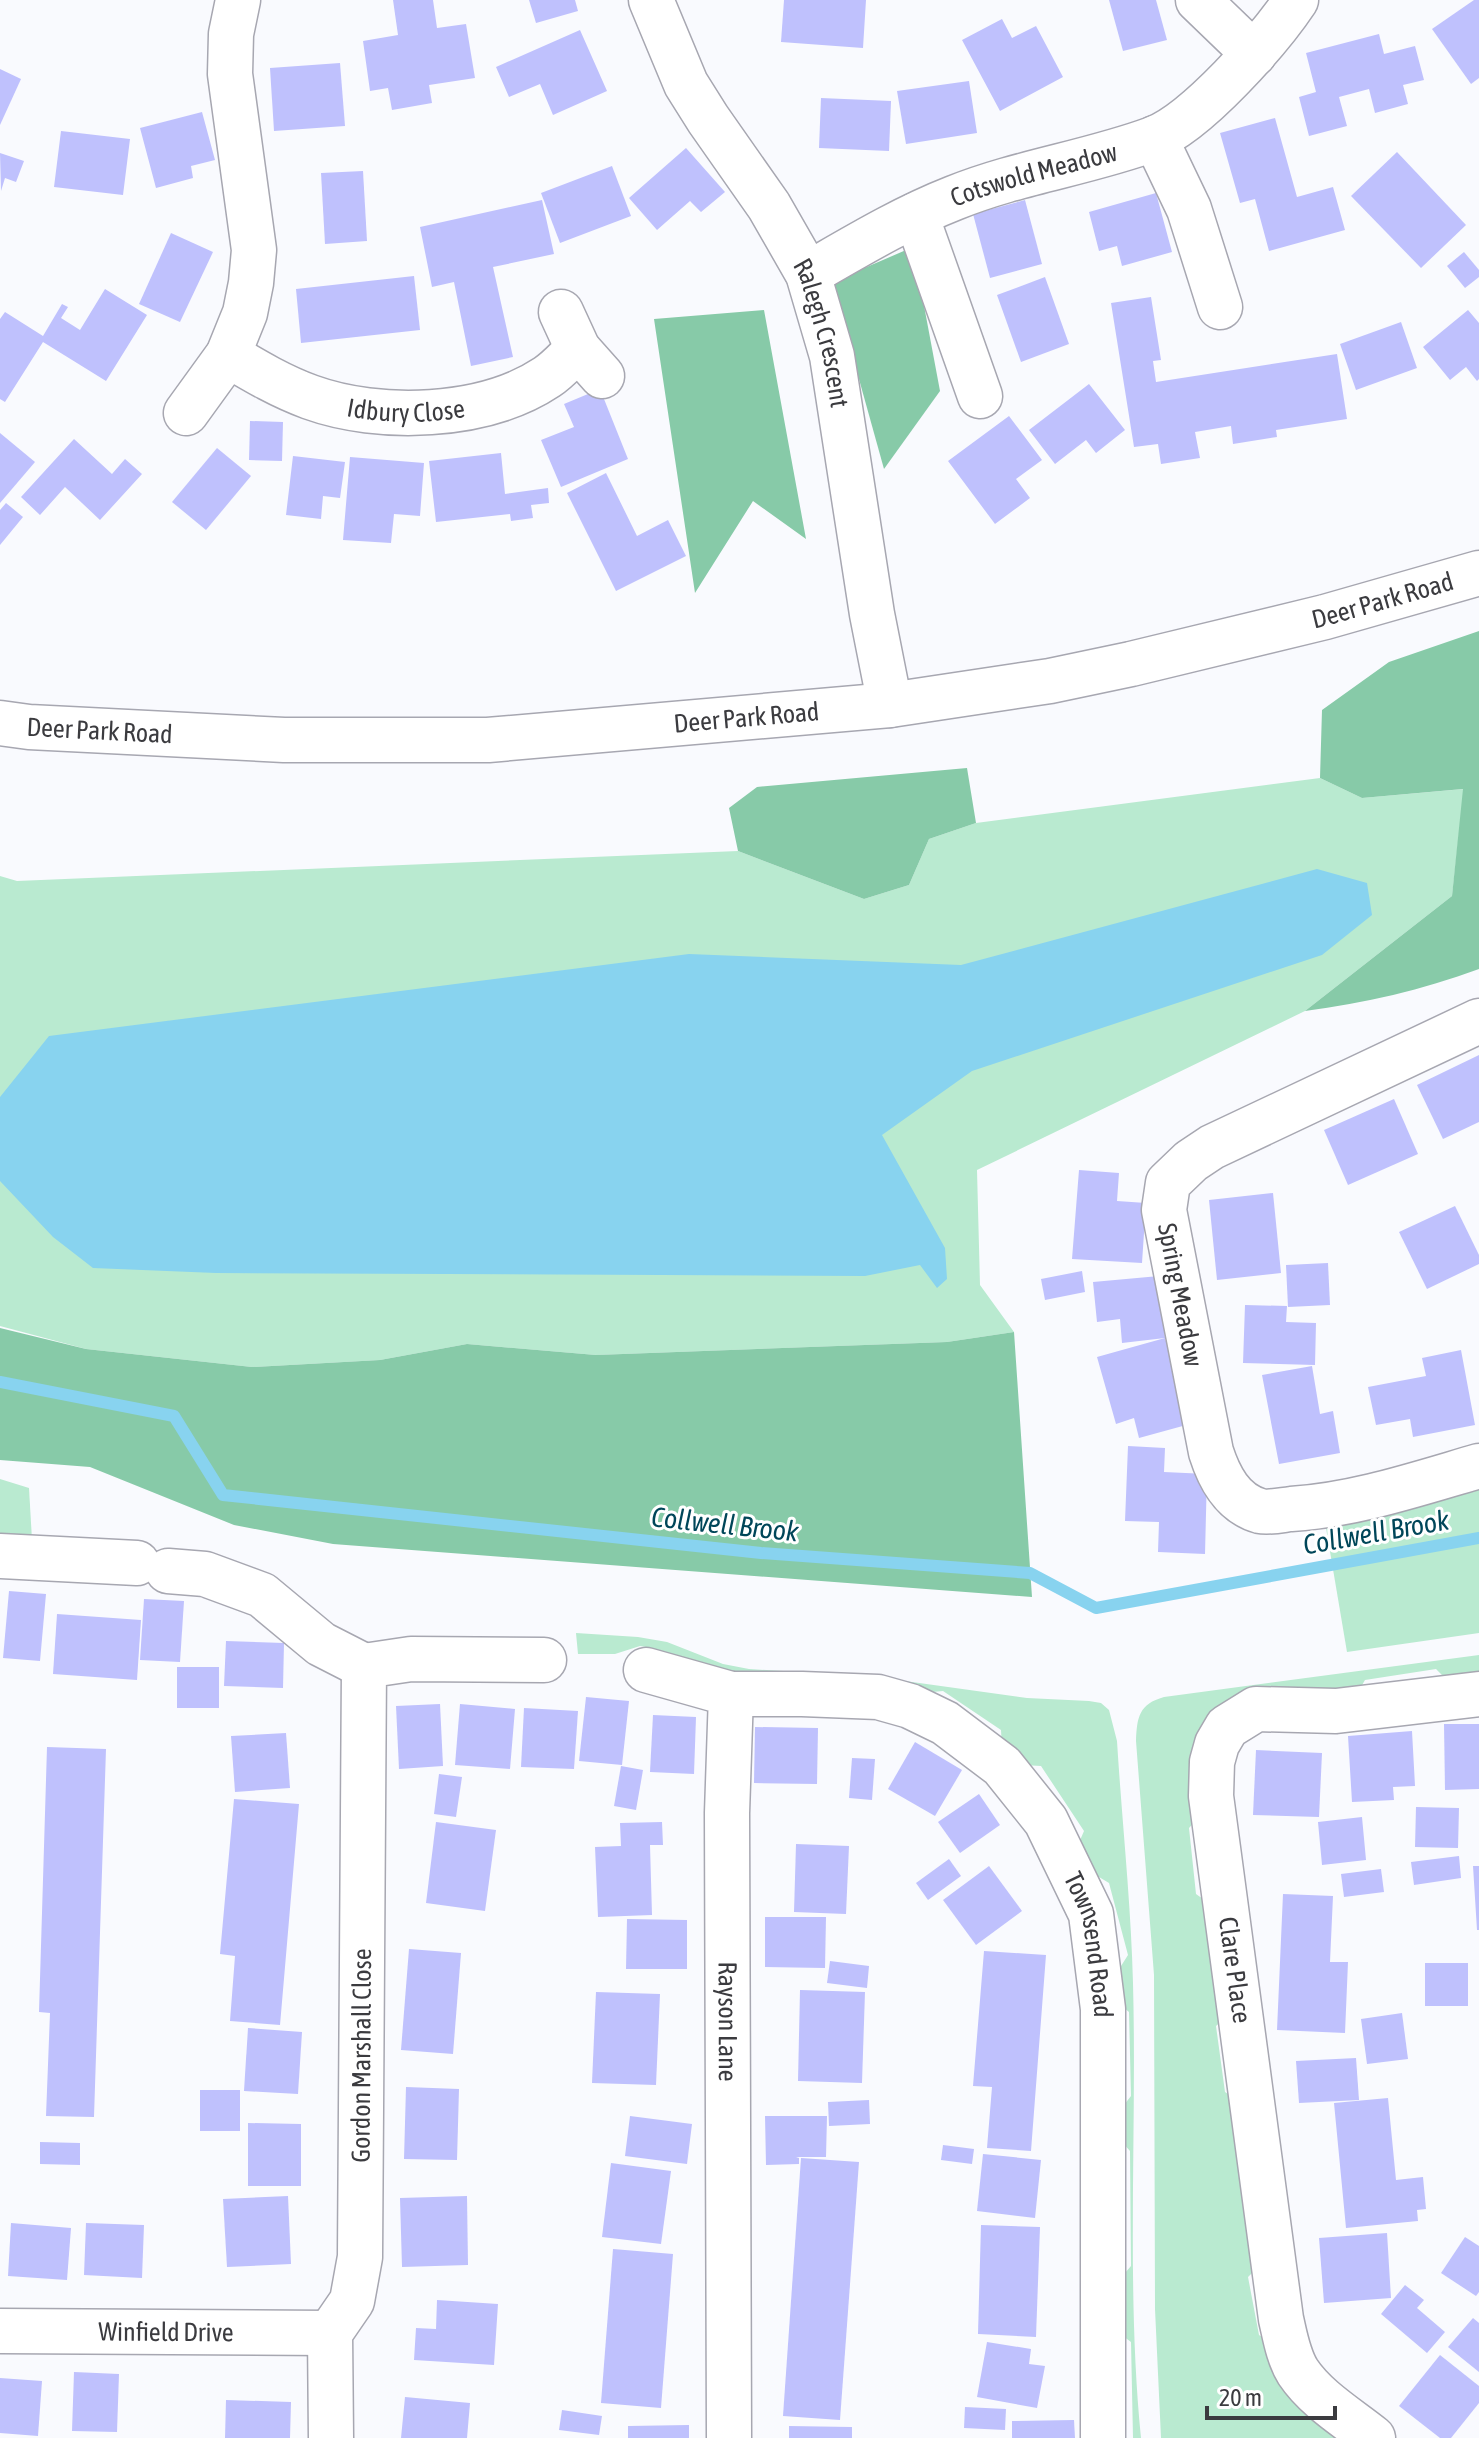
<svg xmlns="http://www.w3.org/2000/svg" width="1479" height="2438" viewBox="0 0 1479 2438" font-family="'Asap Condensed',sans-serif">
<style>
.green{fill:#b9ead0}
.forest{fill:#87caa8}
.water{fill:#88d3ef}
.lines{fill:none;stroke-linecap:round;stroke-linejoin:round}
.stream{stroke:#88d3ef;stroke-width:12}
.building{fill:#bfc1fd}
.street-casing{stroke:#a7a7b1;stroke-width:47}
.secondary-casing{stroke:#a7a7b1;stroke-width:47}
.street{stroke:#fff;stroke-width:44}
.secondary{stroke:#fff;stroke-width:44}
.labels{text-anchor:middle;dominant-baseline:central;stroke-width:6;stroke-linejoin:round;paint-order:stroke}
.street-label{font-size:26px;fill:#3b3b3f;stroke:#fff}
.water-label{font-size:28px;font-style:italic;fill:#004659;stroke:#fff}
</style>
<rect width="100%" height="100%" fill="#f9fafe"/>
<!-- green -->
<g class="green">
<polygon points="1320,778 1362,798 1464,789 1452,896 1305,1011 977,1170 980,1285 1014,1332 947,1342 596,1355 467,1344 380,1360 252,1367 86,1349 0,1326 0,876 17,881 738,851 864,899 909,885 929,839 976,823"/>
<polygon points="0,1479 29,1488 32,1540 0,1540"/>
<polygon points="1479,1486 1479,1633 1347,1652 1324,1516"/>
<path d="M 576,1633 L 638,1637 L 667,1642 L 723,1664 L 749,1669 L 869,1676 L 1027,1698 L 1089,1701 L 1101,1703 L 1109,1710 L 1117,1741 C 1122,1822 1131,1903 1133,1983 C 1137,2134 1126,2287 1141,2438 L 1133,2438 L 1131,2342 L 1119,2333 L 1119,2280 L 1131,2266 L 1130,2151 L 1121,2141 L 1120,2110 L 1131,2096 L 1129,2012 L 1118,2003 L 1116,1974 L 1128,1955 L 1109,1883 L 1094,1874 L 1078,1845 L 1084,1831 L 1041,1766 L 1023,1765 L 1002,1749 L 1001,1730 L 943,1691 L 922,1693 L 727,1675 L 652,1648 L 640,1646 L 615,1654 L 578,1654 Z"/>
<path d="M 1479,1655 L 1479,1676 L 1447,1680 L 1436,1669 L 1365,1680 L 1358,1692 L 1248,1695 L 1199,1817 L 1189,1828 L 1196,1894 L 1210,1904 L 1227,2016 L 1216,2026 L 1225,2092 L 1239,2101 L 1260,2265 L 1248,2277 L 1259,2335 L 1270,2342 L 1344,2438 L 1161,2438 L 1155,2309 L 1154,1975 L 1136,1741 C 1137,1717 1139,1704 1164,1697 Z"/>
</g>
<!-- forest -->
<g class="forest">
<polygon points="913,247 940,391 884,469 832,282"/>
<polygon points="764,310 806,539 753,501 695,593 654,319"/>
<path d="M 1479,631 L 1479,969 C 1422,990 1365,1003 1305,1011 L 1452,896 L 1463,789 L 1362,798 L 1320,778 L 1322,710 L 1389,662 Z"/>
<polygon points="967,768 976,823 929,839 909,885 864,899 738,851 729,808 757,787"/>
<polygon points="0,1328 86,1349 252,1367 380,1360 467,1344 596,1355 947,1342 1014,1332 1032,1597 333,1544 234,1525 90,1467 0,1460"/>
</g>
<!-- water -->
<polygon class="water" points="1317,869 1367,883 1372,915 1322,955 972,1071 882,1135 945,1248 947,1279 937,1288 920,1265 865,1276 216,1273 93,1268 53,1237 0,1181 0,1097 49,1036 689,954 961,965"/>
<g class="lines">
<!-- stream -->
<polyline class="stream" points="0,1382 174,1416 223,1495 761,1553 1030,1573 1096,1608 1479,1538"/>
</g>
<!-- building -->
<g class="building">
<polygon points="393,0 433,0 437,28 466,24 475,78 429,85 432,103 392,110 388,88 370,91 363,41 398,35"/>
<polygon points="529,0 575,0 578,11 536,23"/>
<polygon points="784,0 866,0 863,48 781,42"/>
<polygon points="1109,0 1156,0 1167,40 1123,51"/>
<polygon points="1474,0 1479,0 1479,78 1471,84 1432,29"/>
<polygon points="1002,19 1012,38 1036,26 1063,77 1000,111 962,40"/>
<polygon points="580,30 607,91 553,115 540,84 509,97 496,67"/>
<polygon points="1379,34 1384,54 1415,46 1424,80 1403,85 1408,104 1375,113 1369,89 1339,97 1347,126 1309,136 1299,97 1316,92 1306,53"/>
<polygon points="340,63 345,126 274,131 270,68"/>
<polygon points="0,69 21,79 0,125"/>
<polygon points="969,81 977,133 906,144 897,91"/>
<polygon points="821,98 891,101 889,151 819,148"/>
<polygon points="202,112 215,160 191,166 193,178 156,188 140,128"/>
<polygon points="1275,118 1297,197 1333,187 1345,230 1269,251 1255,199 1240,203 1220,133"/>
<polygon points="61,131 130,139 123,195 54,187"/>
<polygon points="686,148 725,192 701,212 690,201 657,230 629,198"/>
<polygon points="1397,152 1466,225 1421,268 1351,196"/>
<polygon points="0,153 24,161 16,182 5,178 1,191"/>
<polygon points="612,166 631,216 560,243 541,193"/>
<polygon points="363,171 367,241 325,244 321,173"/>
<polygon points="1156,193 1172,252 1122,266 1117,246 1099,251 1089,212"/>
<polygon points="542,200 554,254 493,267 513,357 471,366 454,282 432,287 420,227"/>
<polygon points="1025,200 1042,264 990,278 973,214"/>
<polygon points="171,233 213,252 180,322 139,304"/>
<polygon points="1464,252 1479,270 1479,277 1465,288 1447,266"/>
<polygon points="414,276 420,330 301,343 296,289"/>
<polygon points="1045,277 1069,344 1021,362 997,295"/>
<polygon points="105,289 147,315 106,381 43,342 5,402 0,399 0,319 5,312 43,336 62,304 68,307 61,318 80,330"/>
<polygon points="1151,297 1161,360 1153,361 1156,382 1337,354 1347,419 1276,430 1277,437 1233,444 1231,426 1195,432 1200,458 1161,464 1158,444 1134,447 1111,303"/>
<polygon points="1468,310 1479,323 1479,379 1477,381 1466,367 1450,380 1423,347"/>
<polygon points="1401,322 1417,368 1356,390 1340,344"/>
<polygon points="1089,384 1125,430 1096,453 1086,440 1055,464 1029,430"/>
<polygon points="600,389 628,459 561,487 541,440 574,427 564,404"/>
<polygon points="1009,416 1042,460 1016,479 1030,498 995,524 948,461"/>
<polygon points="250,421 283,422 282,461 249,460"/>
<polygon points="0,433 35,462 0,503"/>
<polygon points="74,439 112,474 125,459 142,474 100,520 65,487 40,515 21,497"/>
<polygon points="217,448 251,476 206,530 172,502"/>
<polygon points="501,453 505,494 548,488 549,503 531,505 533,518 511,521 510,514 436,522 429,461"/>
<polygon points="293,456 345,462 340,498 323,496 321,519 286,515"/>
<polygon points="350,457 424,463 420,516 394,514 391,543 343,540"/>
<polygon points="606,473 637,536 668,520 686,556 616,591 567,493"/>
<polygon points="6,503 23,517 0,545 0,510"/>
<polygon points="1479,1055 1479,1122 1443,1139 1417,1085"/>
<polygon points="1394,1099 1418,1154 1348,1185 1324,1130"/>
<polygon points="1079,1170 1119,1173 1117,1201 1146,1203 1142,1263 1072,1259"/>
<polygon points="1273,1193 1281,1273 1217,1280 1209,1200"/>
<polygon points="1455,1206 1479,1255 1479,1264 1427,1289 1399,1232"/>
<polygon points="1328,1263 1330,1305 1288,1307 1286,1265"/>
<polygon points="1082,1271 1085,1292 1045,1300 1041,1279"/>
<polygon points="1159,1276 1165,1338 1122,1343 1120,1319 1097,1322 1093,1282"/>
<polygon points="1245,1305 1287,1306 1286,1322 1316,1323 1315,1365 1243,1363"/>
<polygon points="1165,1338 1190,1424 1139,1438 1134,1418 1116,1424 1097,1357"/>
<polygon points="1461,1350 1475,1425 1413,1437 1410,1419 1376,1425 1368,1387 1426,1376 1422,1358"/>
<polygon points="1312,1366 1320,1414 1333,1411 1340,1453 1279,1464 1262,1375"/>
<polygon points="1128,1446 1165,1448 1164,1472 1207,1474 1205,1554 1158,1552 1159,1522 1125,1521"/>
<polygon points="9,1591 46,1594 40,1661 3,1658"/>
<polygon points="144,1599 184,1601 180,1662 140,1660"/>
<polygon points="57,1614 141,1620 137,1680 53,1674"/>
<polygon points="226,1641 284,1643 283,1688 224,1686"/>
<rect x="177" y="1667" width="42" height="41"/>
<polygon points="586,1697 629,1701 622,1765 579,1761"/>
<polygon points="440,1704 443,1766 399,1769 396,1706"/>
<polygon points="460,1704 515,1709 510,1769 455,1765"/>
<polygon points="524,1708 578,1711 574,1769 521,1767"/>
<polygon points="653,1715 696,1717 694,1774 650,1772"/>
<polygon points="1444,1724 1479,1724 1479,1789 1445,1790"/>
<polygon points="755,1727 818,1728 817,1784 754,1783"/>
<polygon points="1412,1731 1415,1786 1393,1787 1394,1800 1352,1802 1348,1736"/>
<polygon points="286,1733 290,1788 235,1792 231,1736"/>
<polygon points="915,1742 962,1770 935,1816 888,1789"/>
<polygon points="47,1747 106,1749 94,2117 46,2116 50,2013 39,2012"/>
<polygon points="1256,1750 1322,1753 1319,1817 1253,1815"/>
<polygon points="852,1758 875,1759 872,1800 849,1798"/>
<polygon points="621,1766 643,1770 636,1810 614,1806"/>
<polygon points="439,1774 462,1777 456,1817 434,1814"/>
<polygon points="979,1794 1000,1825 960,1853 938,1822"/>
<polygon points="234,1799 299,1804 280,2025 230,2021 235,1956 220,1954"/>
<polygon points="1416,1807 1459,1808 1458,1848 1415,1847"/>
<polygon points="1362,1817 1366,1860 1322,1865 1318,1822"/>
<polygon points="436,1822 496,1830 485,1911 426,1903"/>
<polygon points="662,1822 663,1845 650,1845 652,1915 598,1917 595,1847 621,1846 620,1823"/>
<polygon points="796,1844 849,1846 846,1914 794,1912"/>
<polygon points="1459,1856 1461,1878 1414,1885 1411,1862"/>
<polygon points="949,1859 961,1876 928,1900 916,1883"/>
<polygon points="989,1866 1022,1911 976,1945 943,1900"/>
<polygon points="1473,1866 1479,1866 1479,1930 1477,1930"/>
<polygon points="1381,1869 1384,1892 1344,1897 1341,1874"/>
<polygon points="1283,1894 1333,1896 1330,1962 1348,1962 1345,2033 1277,2030"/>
<polygon points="765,1917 826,1917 825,1968 765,1967"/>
<polygon points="627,1919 687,1920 687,1969 626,1969"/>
<polygon points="409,1949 461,1953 453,2054 401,2050"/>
<polygon points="984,1951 1046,1955 1031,2151 987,2148 992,2087 973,2086"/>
<polygon points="830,1961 869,1966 867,1988 827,1983"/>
<rect x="1425" y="1963" width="43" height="43"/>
<polygon points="800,1990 865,1992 862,2083 798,2081"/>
<polygon points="596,1992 660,1994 656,2085 592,2083"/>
<polygon points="1402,2013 1408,2059 1367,2064 1361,2019"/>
<polygon points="248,2028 302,2032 298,2094 244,2091"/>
<polygon points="1356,2058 1359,2100 1299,2103 1296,2061"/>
<polygon points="406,2087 459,2089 457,2160 404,2159"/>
<rect x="200" y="2090" width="40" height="41"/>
<polygon points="1388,2098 1396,2180 1423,2177 1426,2209 1417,2210 1418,2221 1346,2228 1334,2103"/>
<polygon points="869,2100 870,2124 829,2126 828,2102"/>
<polygon points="630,2116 692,2124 687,2164 625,2156"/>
<polygon points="765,2116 827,2116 826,2157 796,2157 799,2158 799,2164 766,2165"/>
<polygon points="248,2123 301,2124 301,2186 248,2186"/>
<polygon points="40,2142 80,2143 80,2165 40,2164"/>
<polygon points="943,2145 974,2149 972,2164 941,2160"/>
<polygon points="983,2154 1041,2160 1035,2218 977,2211"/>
<polygon points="801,2158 859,2162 840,2420 783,2416"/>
<polygon points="611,2163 671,2171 661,2244 602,2237"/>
<polygon points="288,2196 291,2264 227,2267 223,2199"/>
<polygon points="467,2196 468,2265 402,2267 400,2198"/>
<polygon points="11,2223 71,2228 67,2280 8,2276"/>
<polygon points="86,2223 144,2225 142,2278 84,2275"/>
<polygon points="981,2225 1040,2227 1036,2337 978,2334"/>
<polygon points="1387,2233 1391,2298 1324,2303 1319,2238"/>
<polygon points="1465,2237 1479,2246 1479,2292 1476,2296 1441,2273"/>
<polygon points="613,2249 673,2254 661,2408 601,2403"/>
<polygon points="1405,2285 1424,2300 1417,2308 1445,2332 1427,2353 1381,2314"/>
<polygon points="437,2300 498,2304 494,2365 414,2360 416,2328 436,2329"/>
<polygon points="1473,2318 1479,2323 1479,2372 1448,2347"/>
<polygon points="987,2342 1031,2349 1029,2364 1045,2366 1037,2408 977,2397"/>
<polygon points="1440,2355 1479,2386 1479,2403 1451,2438 1440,2438 1399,2406"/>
<polygon points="74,2372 119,2374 117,2432 72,2431"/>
<polygon points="0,2378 42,2381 38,2436 0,2433"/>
<polygon points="405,2397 470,2403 467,2438 401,2438"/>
<polygon points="226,2400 291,2402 290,2438 225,2438"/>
<polygon points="965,2407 1006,2409 1005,2430 964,2428"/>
<polygon points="562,2410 602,2416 599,2435 559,2430"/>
<polygon points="1074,2420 1075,2438 1012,2438 1012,2421"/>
<polygon points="689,2425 689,2438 628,2438 628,2426"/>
<polygon points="789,2426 852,2427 852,2438 789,2438"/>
</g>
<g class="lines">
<defs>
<g id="street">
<path id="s1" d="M 651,0 L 686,84 L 708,119 L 769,206 L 808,274 L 832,356 L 872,614 L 890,705"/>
<polyline points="1198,0 1254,54"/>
<polyline points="1155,138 1189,209 1220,307"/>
<polyline points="916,215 980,396"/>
<path id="s2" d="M 808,274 C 855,247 903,218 954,198 C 1018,172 1088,163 1153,139 C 1196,123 1270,39 1296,0"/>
<polyline points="561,312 578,349 602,376"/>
<path id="s3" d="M 228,355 C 255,371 280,386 310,397 C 379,422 484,419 547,377 C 558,370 568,358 578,349"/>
<polyline points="186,413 228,355 245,313 251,283 254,250 230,74 231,34 238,0"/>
<path id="s4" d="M 1479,1021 L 1212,1147 L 1191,1161 L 1168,1183 L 1164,1210 L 1211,1452 C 1219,1477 1232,1503 1260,1511 C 1269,1513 1282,1510 1291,1509 C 1355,1505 1417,1484 1479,1466"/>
<polyline points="0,1556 137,1563"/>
<polyline points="168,1571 205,1574 262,1595 321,1644 364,1666"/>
<path id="s5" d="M 646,1670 L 731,1694 L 727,1813 L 729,2438"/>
<path id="s6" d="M 731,1694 L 802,1694 L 878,1697 L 910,1706 L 945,1723 L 1002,1766 L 1046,1821 L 1091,1914 L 1103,2009 L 1103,2438"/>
<path id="s7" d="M 0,2331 L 330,2333"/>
<path id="s8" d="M 331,2438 L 330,2333 L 352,2301 L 360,2257 L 364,1666 L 411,1659 L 544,1660"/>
<path d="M 1373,2438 C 1348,2418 1316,2399 1298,2372 C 1288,2356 1285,2336 1281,2319 L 1211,1796 L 1212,1762 L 1217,1744 L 1227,1727 L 1256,1709 L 1336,1711 L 1479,1694"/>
</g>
<g id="secondary">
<path id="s9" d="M 0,723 L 29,727 L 284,740 L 488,740 L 890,705 L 1050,681 L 1131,664 L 1325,617 L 1479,573"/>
</g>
</defs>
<!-- street casing -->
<use href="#street" class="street-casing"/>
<!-- secondary casing -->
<use href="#secondary" class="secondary-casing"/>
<!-- street -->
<use href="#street" class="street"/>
<!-- secondary -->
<use href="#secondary" class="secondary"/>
</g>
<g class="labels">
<!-- street labels -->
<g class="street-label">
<text stroke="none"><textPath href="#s2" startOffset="248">Cotswold Meadow</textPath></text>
<text stroke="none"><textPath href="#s1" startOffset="378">Ralegh Crescent</textPath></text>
<text stroke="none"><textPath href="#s3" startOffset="190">Idbury Close</textPath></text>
<text stroke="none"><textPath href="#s9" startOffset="1396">Deer Park Road</textPath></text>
<text stroke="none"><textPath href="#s9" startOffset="748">Deer Park Road</textPath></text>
<text stroke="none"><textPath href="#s9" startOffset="100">Deer Park Road</textPath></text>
<text stroke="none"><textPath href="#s4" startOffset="466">Spring Meadow</textPath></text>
<text stroke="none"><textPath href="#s6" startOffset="494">Townsend Road</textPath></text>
<text transform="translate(1235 1970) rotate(82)">Clare Place</text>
<text stroke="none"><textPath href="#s5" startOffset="416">Rayson Lane</textPath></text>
<text stroke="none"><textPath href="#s8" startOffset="390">Gordon Marshall Close</textPath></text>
<text stroke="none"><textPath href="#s7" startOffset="166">Winfield Drive</textPath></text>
</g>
<!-- water labels -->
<g class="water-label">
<text transform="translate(725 1524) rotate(6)">Collwell Brook</text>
<text transform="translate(1376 1532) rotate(-10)">Collwell Brook</text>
</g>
</g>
<!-- scale -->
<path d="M1207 2406v12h128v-12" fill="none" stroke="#3b3b3f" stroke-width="4"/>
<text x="1219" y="2406" font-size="24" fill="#3b3b3f" stroke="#ffffff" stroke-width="6" paint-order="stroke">20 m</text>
</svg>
